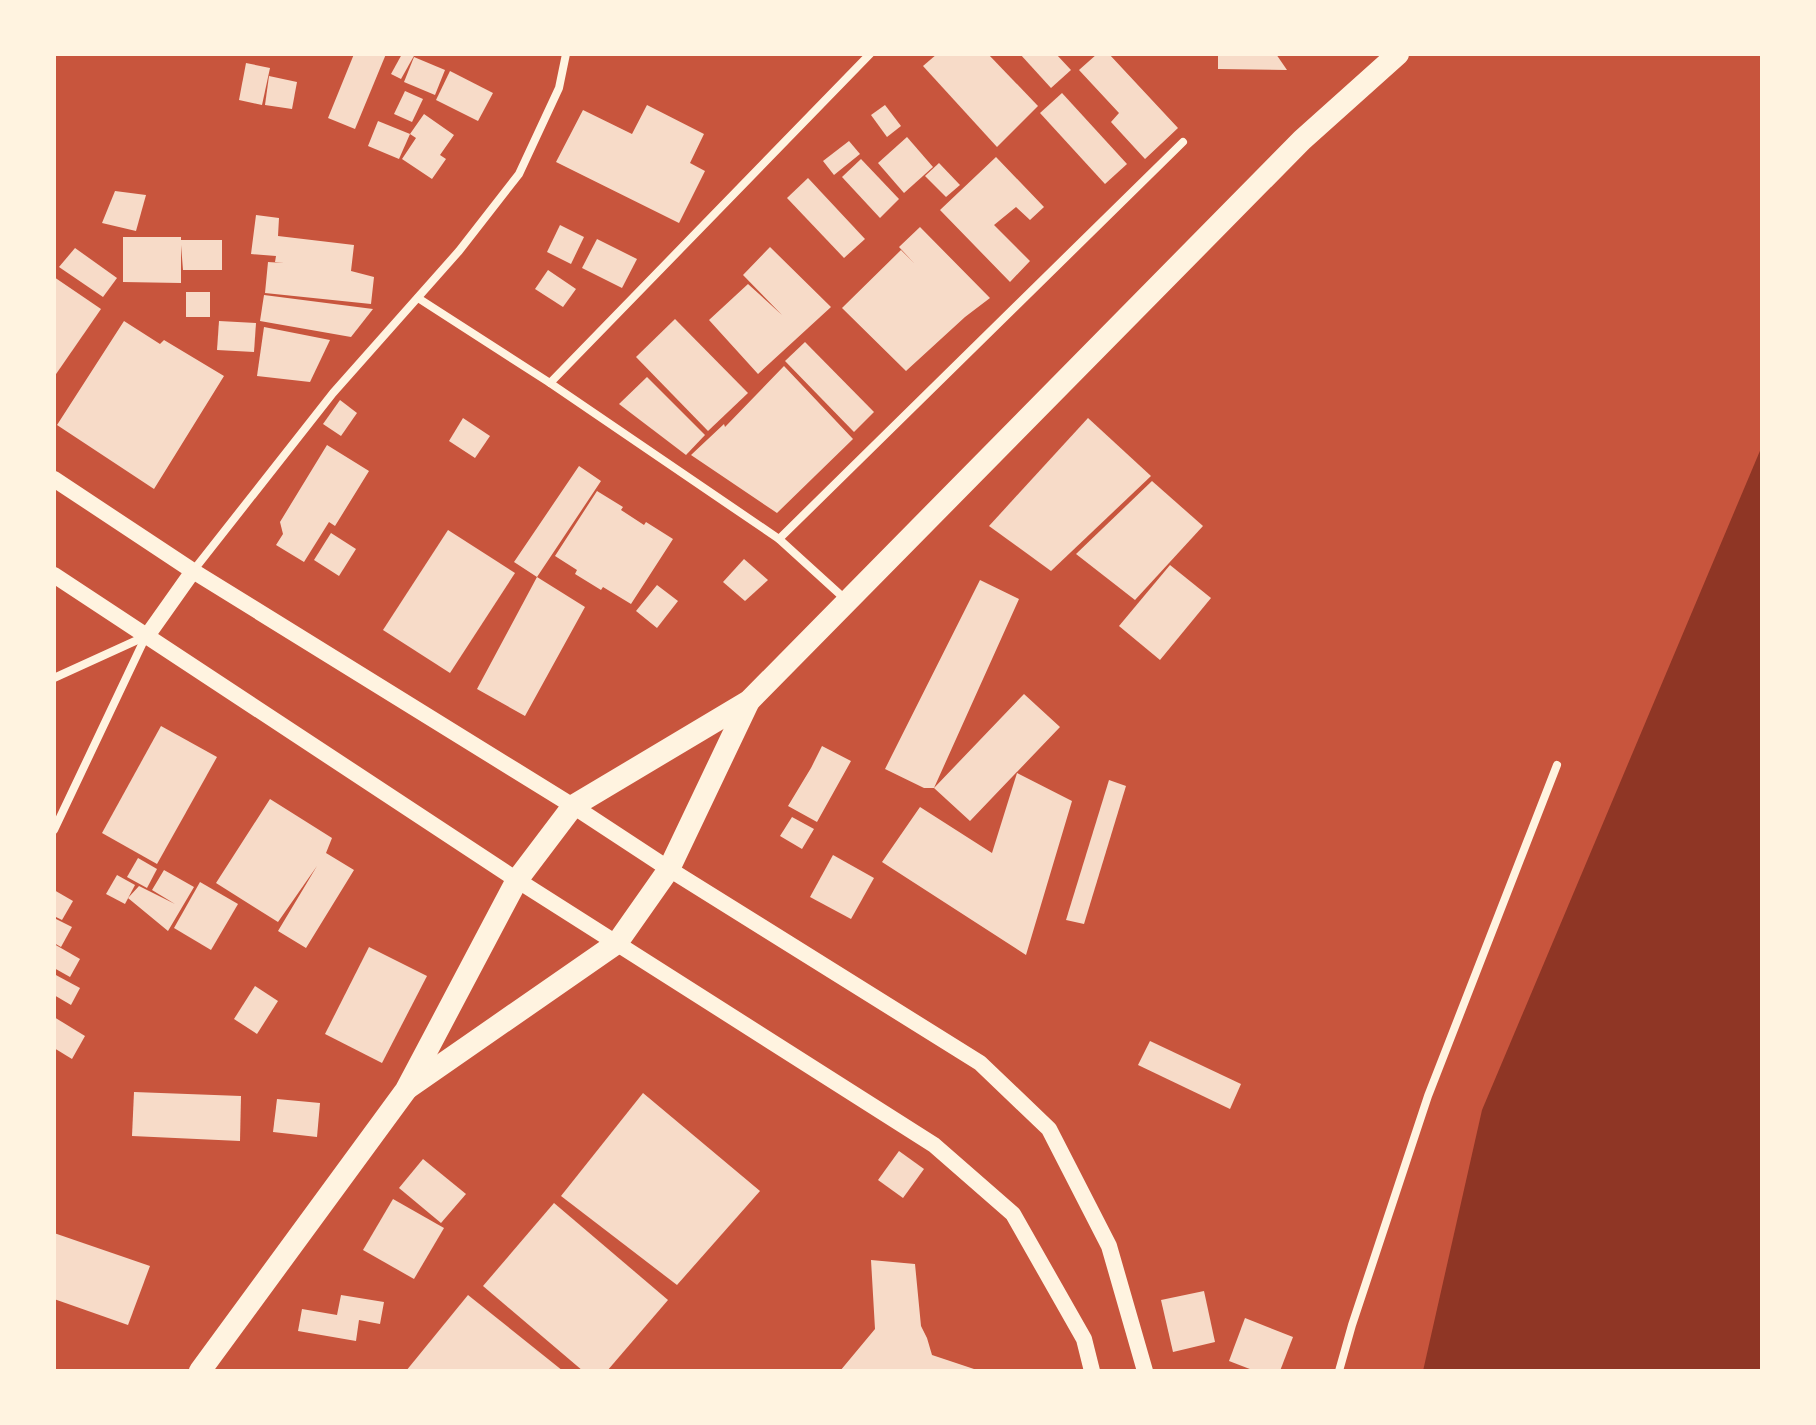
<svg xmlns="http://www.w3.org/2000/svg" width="1816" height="1425" viewBox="0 0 1816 1425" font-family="'Asap Condensed',sans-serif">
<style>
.water{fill:#8f3625}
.building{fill:#f7dbc8}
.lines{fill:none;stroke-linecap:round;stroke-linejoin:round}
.minor{stroke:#fff3e0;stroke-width:8}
.secondary{stroke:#fff3e0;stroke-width:16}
.trunk{stroke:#fff3e0;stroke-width:22}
</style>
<rect width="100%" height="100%" fill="#c8553d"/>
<!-- water -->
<polygon class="water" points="1762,446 1762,1371 1423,1371 1482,1110"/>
<!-- building -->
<g class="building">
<polygon points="354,54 386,54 355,129 328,118"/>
<polygon points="402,54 415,54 401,79 391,74"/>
<polygon points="937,54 988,54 1038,106 997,147 923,66"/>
<polygon points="1020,54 1056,54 1071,70 1051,88"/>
<polygon points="1097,54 1109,54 1178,128 1145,159 1111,122 1119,113 1079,70"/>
<polygon points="1218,54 1276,54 1287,70 1218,69"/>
<polygon points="414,57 445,70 435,95 404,82"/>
<polygon points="246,63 270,68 262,105 239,100"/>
<polygon points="450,71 493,93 478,121 436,100"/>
<polygon points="269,76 297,82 292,109 265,105"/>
<polygon points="405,91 423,99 412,122 394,114"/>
<polygon points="1062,93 1127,164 1105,184 1040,113"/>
<polygon points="647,105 704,134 690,163 705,171 679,223 556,162 583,110 632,134"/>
<polygon points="885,105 901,126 887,137 871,115"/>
<polygon points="424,114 454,135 440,155 446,159 432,179 402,159 416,138 410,134"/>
<polygon points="378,121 410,134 399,159 368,146"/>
<polygon points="907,137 933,167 904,193 878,163"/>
<polygon points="849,141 860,154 834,175 823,161"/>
<polygon points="996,157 1044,207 1030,220 1016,207 994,225 1030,261 1010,282 940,210"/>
<polygon points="861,159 899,199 880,218 842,177"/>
<polygon points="939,163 960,185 946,197 925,176"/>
<polygon points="808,178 865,239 844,258 787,198"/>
<polygon points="115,191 146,195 136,231 102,223"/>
<polygon points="256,215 279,218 278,236 354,245 351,271 374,277 371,304 265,293 268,262 284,263 275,262 276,256 251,254"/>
<polygon points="560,225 584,237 571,264 547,252"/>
<polygon points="920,227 990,298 965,317 906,371 842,308 901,250 914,263 899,247"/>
<polygon points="123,237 181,237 181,240 222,240 222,270 183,270 181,245 181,283 123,282"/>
<polygon points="597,239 637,259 622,288 582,268"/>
<polygon points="770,247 831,307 758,374 709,320 748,284 782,315 743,275"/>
<polygon points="75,248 117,278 103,297 59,267"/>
<polygon points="548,270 576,289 563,307 535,289"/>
<polygon points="54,277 101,309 54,377"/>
<rect x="186" y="292" width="24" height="25"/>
<polygon points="264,295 373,309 351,337 260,321"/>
<polygon points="675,319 748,393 708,431 636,357"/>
<polygon points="124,321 160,344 164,340 224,376 154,489 57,425"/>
<polygon points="219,321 256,323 254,352 217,350"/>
<polygon points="264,327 330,340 310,382 257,376"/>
<polygon points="805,342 874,412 854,432 785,361"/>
<polygon points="784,366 853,439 777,513 691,455 724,424 725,427"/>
<polygon points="647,377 705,435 686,455 619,404"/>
<polygon points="340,400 357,413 341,436 323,424"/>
<polygon points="463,418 490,436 475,458 449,441"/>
<polygon points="1088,418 1151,476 1051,571 989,526"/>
<polygon points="327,445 369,471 335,526 329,522 304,562 276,545 283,534 280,522"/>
<polygon points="579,466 601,481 537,577 585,607 525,716 477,689 537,577 514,562"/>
<polygon points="1152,481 1203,526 1135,600 1076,554"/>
<polygon points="597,491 623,507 621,510 644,525 646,522 673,539 631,604 603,587 601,590 575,574 577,570 555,556"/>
<polygon points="448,530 515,573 450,673 383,630"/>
<polygon points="331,533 356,549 339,576 314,560"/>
<polygon points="744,559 768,580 745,601 723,582"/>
<polygon points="1170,565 1211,598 1160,660 1119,626"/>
<polygon points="980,580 1019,599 934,788 1024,694 1060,727 970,821 934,788 924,788 885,769"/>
<polygon points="657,585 678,601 657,628 636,611"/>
<polygon points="161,726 217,757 157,864 102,833"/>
<polygon points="822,746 851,761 817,822 788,806 811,768"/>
<polygon points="1017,773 1072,801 1026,955 882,862 920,807 992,853"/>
<polygon points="1109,780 1126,786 1084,924 1066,920"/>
<polygon points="270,799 332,838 326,853 354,870 306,948 278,931 317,866 278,922 216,883"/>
<polygon points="792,817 814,829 802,849 780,836"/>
<polygon points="833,855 874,878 851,919 810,897"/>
<polygon points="138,858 157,869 147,888 127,877"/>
<polygon points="164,870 194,887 168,931 128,898 139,886 175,904 152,890"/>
<polygon points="117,875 135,885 125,904 106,894"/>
<polygon points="200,882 238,904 211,950 174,928"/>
<polygon points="54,890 73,901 62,920 54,916"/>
<polygon points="54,918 72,927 61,947 54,943"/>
<polygon points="54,944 80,959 70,977 54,968"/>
<polygon points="369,947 427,976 382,1063 325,1034"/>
<polygon points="54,974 80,988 71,1005 54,995"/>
<polygon points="255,986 278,1001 257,1034 234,1019"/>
<polygon points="54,1017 85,1036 72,1059 54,1048"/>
<polygon points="1150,1041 1241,1084 1230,1109 1138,1065"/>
<polygon points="134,1092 241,1096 240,1141 132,1136"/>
<polygon points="643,1093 760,1191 677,1285 561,1196"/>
<polygon points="277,1099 320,1103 317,1137 273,1132"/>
<polygon points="899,1151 924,1169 903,1198 878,1180"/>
<polygon points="423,1159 466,1194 441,1223 399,1188"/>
<polygon points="393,1199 444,1228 414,1279 363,1250"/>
<polygon points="554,1203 668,1300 607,1371 583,1371 483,1286"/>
<polygon points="54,1233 150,1266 128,1325 54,1299"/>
<polygon points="871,1260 915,1264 921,1326 927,1338 932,1355 980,1371 840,1371 875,1329"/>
<polygon points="1204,1291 1215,1342 1173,1352 1161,1300"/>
<polygon points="341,1295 384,1302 380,1324 359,1320 356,1341 298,1331 302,1309 337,1315"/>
<polygon points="468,1295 563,1371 406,1371"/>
<polygon points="1245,1318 1293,1337 1280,1371 1255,1371 1229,1361"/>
</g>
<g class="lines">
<!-- minor -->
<g class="minor">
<polyline points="418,298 550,383 779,539 845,599"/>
<polyline points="550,383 870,54"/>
<polyline points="779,539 1183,142"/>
<polyline points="193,571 333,393 459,251 519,174 559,88 566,54"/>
<polyline points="54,678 144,637"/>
<polyline points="54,830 146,636"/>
<polyline points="1339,1371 1352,1325 1428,1096 1557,765"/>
</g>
<!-- secondary -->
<g class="secondary">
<polyline points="54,479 193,571 573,806 669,869 980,1063 1049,1129 1109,1246 1145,1371"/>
<polyline points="54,575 517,880 934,1145 1013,1214 1084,1339 1092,1371"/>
<polyline points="147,636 193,571"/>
</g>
<!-- trunk -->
<g class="trunk">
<polyline points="408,1088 617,943 669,869 749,701"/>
<polyline points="200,1371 406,1090 517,880 573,806 749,701 1302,140 1398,54"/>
</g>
</g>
<!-- border -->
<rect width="1816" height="1425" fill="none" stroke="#fff3e0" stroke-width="112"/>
</svg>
